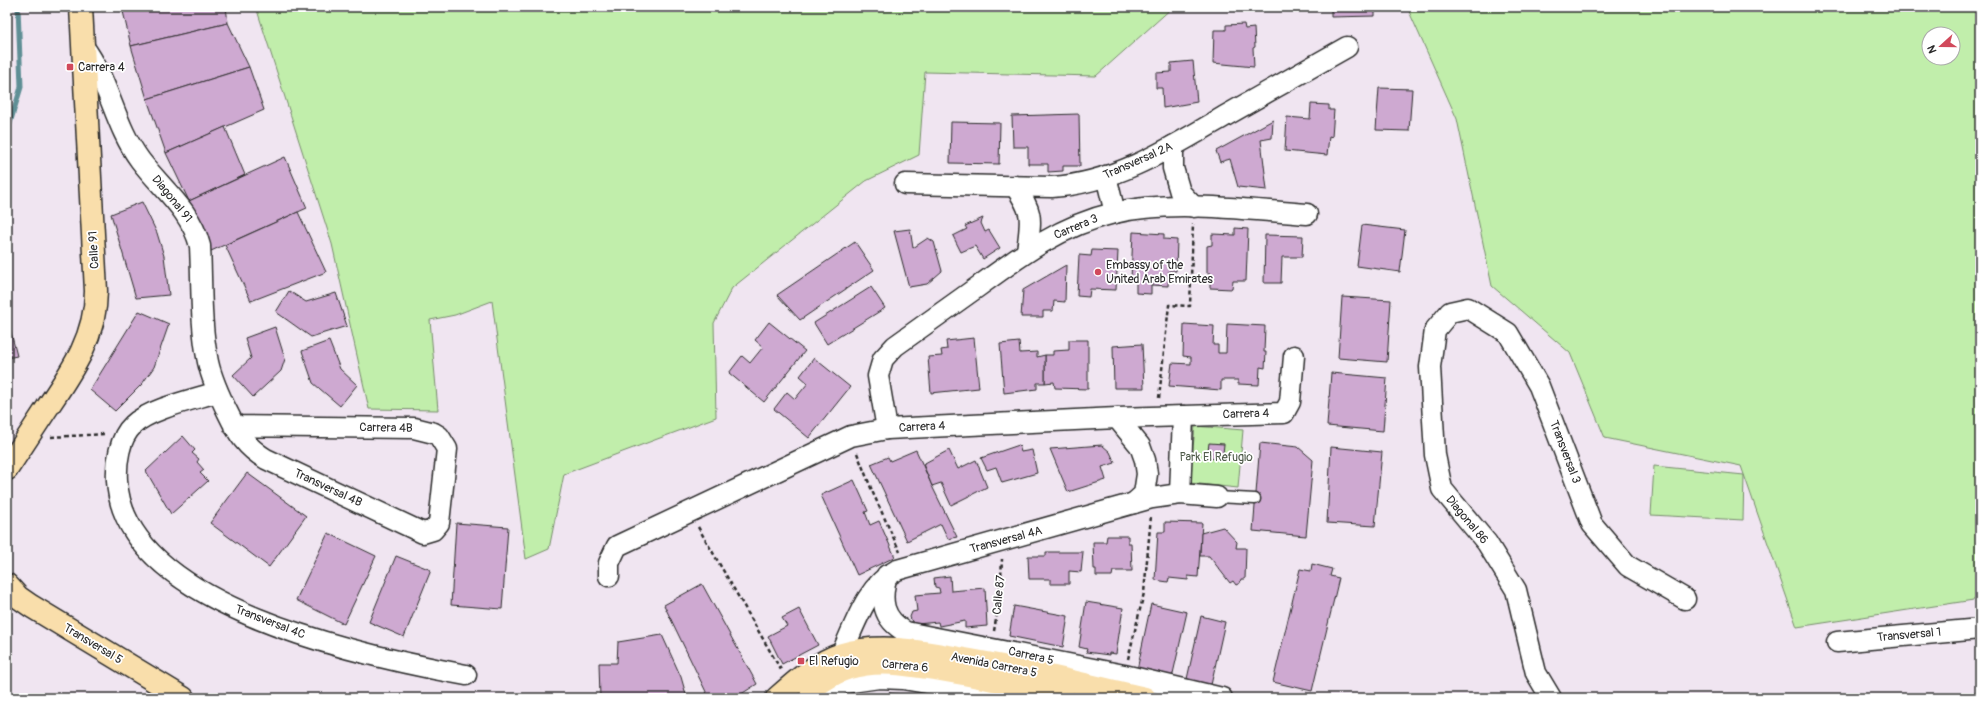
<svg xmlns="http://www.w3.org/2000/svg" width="1987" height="705" viewBox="0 0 1987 705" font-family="Pangolin,sans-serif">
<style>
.green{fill:#c1eeab;stroke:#768c6b;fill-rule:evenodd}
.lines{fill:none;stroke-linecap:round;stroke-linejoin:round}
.stream{stroke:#5f8f95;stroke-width:5}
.building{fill:#cea9d1;stroke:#2b2b2b}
.service-casing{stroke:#2b2b2b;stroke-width:13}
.minor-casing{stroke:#2b2b2b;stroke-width:23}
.secondary-casing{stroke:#2b2b2b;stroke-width:25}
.primary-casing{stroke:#2b2b2b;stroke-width:25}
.path{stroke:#2b2b2b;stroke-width:2.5;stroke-dasharray:4 3;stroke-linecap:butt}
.service{stroke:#fff;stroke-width:10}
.minor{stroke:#fff;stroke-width:20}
.secondary{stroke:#fff;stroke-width:22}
.primary{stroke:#f9deab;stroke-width:22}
.poi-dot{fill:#d1495b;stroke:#fff;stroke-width:1.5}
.labels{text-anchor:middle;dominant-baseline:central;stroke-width:3.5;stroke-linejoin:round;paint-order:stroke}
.poi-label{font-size:12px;fill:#2b2b2b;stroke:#fff;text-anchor:start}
.street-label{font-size:12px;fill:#2b2b2b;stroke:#fff}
.park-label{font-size:12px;fill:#505c4b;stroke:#fff}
</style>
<rect width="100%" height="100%" fill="#f0e5f1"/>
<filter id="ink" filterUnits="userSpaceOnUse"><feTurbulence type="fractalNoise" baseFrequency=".025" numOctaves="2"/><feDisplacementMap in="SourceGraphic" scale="8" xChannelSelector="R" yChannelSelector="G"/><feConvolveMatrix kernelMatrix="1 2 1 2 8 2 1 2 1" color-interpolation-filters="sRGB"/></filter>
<g filter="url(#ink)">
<!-- green -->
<g class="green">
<polygon points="256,7 1173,7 1096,76 925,72 919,155 866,181 732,288 714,323 716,417 564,474 549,549 526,559 492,301 455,315 430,320 438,410 369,409 332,244"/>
<path d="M 1407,7 L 1980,7 L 1980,599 L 1797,627 L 1741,466 L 1605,438 L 1570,353 L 1492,286 L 1457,119 ZM 1929,34 L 1953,34 L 1953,58 L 1929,58 Z"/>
<polygon points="1195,426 1243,430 1238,488 1190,483"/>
<polygon points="1654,466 1744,475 1743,520 1651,515"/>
</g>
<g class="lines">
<!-- stream -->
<polyline class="stream" points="7,133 21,87 18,7"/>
</g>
<!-- building -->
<g class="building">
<polygon points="122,7 226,7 228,23 131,46"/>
<polygon points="1331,7 1375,7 1375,16 1331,17"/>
<polygon points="228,23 249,67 147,99 131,46"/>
<polygon points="1244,24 1245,29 1254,28 1255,47 1253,48 1254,67 1213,63 1214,30 1226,30 1226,25"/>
<polygon points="1193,61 1197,102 1163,108 1162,88 1156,88 1156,73 1171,72 1171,63"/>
<polygon points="249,67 264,110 166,153 147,99"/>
<polygon points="1379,88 1412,89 1409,131 1376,130"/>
<polygon points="1311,104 1329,105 1329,110 1334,110 1332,137 1329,136 1327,155 1285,151 1287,117 1310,119"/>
<polygon points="1079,114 1080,166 1063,166 1063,171 1048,172 1048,164 1028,164 1028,147 1013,147 1012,116"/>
<polygon points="1273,120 1272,138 1261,140 1267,190 1238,187 1230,159 1220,162 1216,151"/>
<polygon points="951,122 1000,123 999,164 950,163"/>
<polygon points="225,127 245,175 189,201 166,153"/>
<polygon points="285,157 307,208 211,251 189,201"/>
<polygon points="142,202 157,233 164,256 169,295 136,298 111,214"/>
<polygon points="298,212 326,272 251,301 225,245"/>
<polygon points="983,218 981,223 985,232 989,230 1000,248 983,259 975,246 961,252 953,236 967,229 965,226"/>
<polygon points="1362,225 1405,230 1400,272 1357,266"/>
<polygon points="1235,228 1248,229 1246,281 1233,281 1232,289 1210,288 1210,273 1207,273 1207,246 1212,245 1212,234 1235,235"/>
<polygon points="910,229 913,248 928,238 934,242 942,271 927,284 909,287 894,231"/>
<polygon points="1133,232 1164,234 1164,239 1177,240 1176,271 1169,271 1168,286 1151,285 1151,294 1136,293 1136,280 1131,280"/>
<polygon points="1265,235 1303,236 1302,257 1282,257 1281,283 1264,283"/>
<polygon points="855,242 874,270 800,320 777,295"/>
<polygon points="1092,250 1118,251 1116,290 1090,289 1089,297 1077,296 1079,255 1091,256"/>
<polygon points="1066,265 1065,302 1054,301 1053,311 1043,311 1043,317 1021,317 1023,290"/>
<polygon points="871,287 885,308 827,344 814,323"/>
<polygon points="289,291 306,302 336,293 347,326 311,337 276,312"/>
<polygon points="1342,297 1391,300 1387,362 1338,358"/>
<polygon points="139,311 169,324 154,367 142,384 115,411 90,390"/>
<polygon points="7,317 17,356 7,358"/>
<polygon points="769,322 805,351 764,402 729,373 742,356 750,363 763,347 755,340"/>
<polygon points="1184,324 1214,326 1213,345 1218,345 1218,353 1226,353 1227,324 1265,326 1264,352 1266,352 1265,368 1260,367 1259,385 1238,384 1238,380 1221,380 1221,390 1169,386 1172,363 1191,364 1191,357 1183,356"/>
<polygon points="275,327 285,359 281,371 253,397 233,375 251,358 245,338"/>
<polygon points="974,338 979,388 931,393 928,357 942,356 941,350 947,349 946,341"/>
<polygon points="1069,340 1088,340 1088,389 1055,388 1054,382 1045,383 1045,355 1053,355 1053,351 1069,350"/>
<polygon points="329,341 340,369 357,385 340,406 313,383 302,351"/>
<polygon points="1019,342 1020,353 1037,352 1037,357 1045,355 1045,383 1037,383 1037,389 1004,393 1000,344"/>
<polygon points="1142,344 1144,388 1114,388 1113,346"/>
<polygon points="814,358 850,387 809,438 774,409 787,392 795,399 808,383 800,376"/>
<polygon points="1331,373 1387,378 1383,431 1327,426"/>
<polygon points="183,436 195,450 192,453 199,459 197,462 204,470 200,473 208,481 171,514 146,471"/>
<polygon points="1209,443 1224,444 1223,454 1216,453 1216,459 1207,458"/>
<polygon points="1260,443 1298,447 1313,460 1306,536 1253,531"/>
<polygon points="1019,445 1021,452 1032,450 1037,473 1002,483 996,467 987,470 981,458"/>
<polygon points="1102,445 1110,452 1115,463 1102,467 1106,480 1068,492 1050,449"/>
<polygon points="1331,447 1382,452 1375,526 1327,523"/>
<polygon points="916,450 932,486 957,537 948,539 941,524 907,541 871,464 888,457 890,461"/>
<polygon points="949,450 958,469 976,460 987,487 951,505 941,483 932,486 923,464"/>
<polygon points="247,473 306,516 269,567 210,523"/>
<polygon points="854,480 868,511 865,512 870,525 879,521 895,557 857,575 821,495"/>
<polygon points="1165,522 1202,523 1198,577 1188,576 1188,580 1169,578 1168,582 1155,580 1158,532 1165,532"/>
<polygon points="456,523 508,527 502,609 451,605"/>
<polygon points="1223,527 1237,542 1236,548 1246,548 1245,579 1241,579 1240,583 1236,585 1233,581 1230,583 1209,556 1200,556 1201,533"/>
<polygon points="328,533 376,556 344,624 296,600"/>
<polygon points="1107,536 1128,536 1128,543 1131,543 1132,571 1113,571 1112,576 1096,576 1096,569 1094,569 1093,542 1106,542"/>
<polygon points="1046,552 1083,552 1081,572 1069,571 1069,584 1050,584 1050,579 1029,579 1028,556 1046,556"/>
<polygon points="396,556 431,570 404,637 369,622"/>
<polygon points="1312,564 1332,569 1330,576 1339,578 1312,691 1273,682 1300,569 1311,571"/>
<polygon points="950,576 951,591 985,588 987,626 965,628 965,621 939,626 938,622 917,624 912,622 910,617 912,612 917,611 915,595 940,593 939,588 935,587 934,578"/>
<polygon points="702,584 757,684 735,698 709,698 664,605"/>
<polygon points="1086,602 1123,608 1116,654 1109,653 1109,655 1086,652 1087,649 1079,647"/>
<polygon points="1151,604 1187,612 1172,678 1137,670"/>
<polygon points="1014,606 1068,616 1063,647 1009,636"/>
<polygon points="799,609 818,645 782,664 768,636 787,626 782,618"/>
<polygon points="1201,616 1225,622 1211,685 1187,679"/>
<polygon points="662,635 681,677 687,698 600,698 599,663 617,663 618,642"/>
<polygon points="889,693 921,698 877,698"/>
<polygon points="1360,694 1367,698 1358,698"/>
</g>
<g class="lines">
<defs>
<polyline id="service" points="1217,497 1255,499"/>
<g id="minor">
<path d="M 83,46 C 110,82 114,125 140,160 C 161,188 191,210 200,246 C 202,284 200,324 208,362 C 212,380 220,397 228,413 C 238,434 246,447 266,459 L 423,533 L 433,530 L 439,523 L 447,449 L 439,436 L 434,433 L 414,428 L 234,426"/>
<polyline points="1173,146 1173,168 1180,192 1194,207"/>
<polyline points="1106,176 1115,213"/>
<path d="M 905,184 L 1052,187 C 1116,183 1172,147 1225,116 C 1266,93 1306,70 1347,47"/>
<path d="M 1015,186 C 1034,214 1031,218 1027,251"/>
<path d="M 217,392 C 195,399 149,409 133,425 C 119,438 116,463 117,481 C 124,607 368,657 466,675"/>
<polyline points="1117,418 1140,446 1145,460 1147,474 1144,494 1134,503"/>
<path d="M 887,429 L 878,376 L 883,359 L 895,346 C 923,326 951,306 979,286 C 1021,255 1062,225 1114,213 C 1173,199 1247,210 1307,214"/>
<polyline points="1180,494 1183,416"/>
<path d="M 887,575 C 880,600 882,619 906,632 L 1124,675 L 1222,698"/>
<polyline points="609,576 609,563 617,546 851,436 887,429 1117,418 1284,413 1290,402 1294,356"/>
<polyline points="1837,642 1980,629"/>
<path d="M 841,655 C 855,625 866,586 897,570 L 1152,498 L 1180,494 L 1217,497"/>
<polyline points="1551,698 1536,673 1516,590 1487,543 1442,489 1435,455 1430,367 1435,330 1450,312 1468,308 1508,333 1539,386 1592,524 1628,566 1685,599"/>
</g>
<polyline id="secondary" points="818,698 844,682 879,677 903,678 1021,698"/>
<g id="primary">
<path d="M 7,469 C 20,449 34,428 47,408 C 72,371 96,337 96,291 L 81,7"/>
<polyline points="7,585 18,597 31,606 183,698"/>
<path d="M 810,690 C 827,678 843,667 864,665 C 889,661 915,666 940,670 C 982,677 1023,686 1064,698"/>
<path d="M 777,698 C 796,681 817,662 842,654 C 881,643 920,651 959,658 C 1022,668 1083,684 1145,698"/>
</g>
</defs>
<!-- service casing -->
<use href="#service" class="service-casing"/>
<!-- minor casing -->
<use href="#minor" class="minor-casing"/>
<!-- secondary casing -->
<use href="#secondary" class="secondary-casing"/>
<!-- primary casing -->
<use href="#primary" class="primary-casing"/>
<!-- path -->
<g class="path">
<polyline points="1159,398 1169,305 1190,306 1193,224"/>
<polyline points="51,437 106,434"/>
<polyline points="857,453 873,493 900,552"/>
<polyline points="698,527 781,670"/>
<polyline points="994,631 1000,596 1002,559"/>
<polyline points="1128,659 1144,593 1151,516"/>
</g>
<!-- service -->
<use href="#service" class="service"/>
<!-- minor -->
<use href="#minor" class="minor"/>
<!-- secondary -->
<use href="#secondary" class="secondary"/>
<!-- primary -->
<use href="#primary" class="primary"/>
</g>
</g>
<!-- markers -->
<g class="poi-dot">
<rect x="66" y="63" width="8" height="8" rx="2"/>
<circle cx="1098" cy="272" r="4"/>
<rect x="797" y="657" width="8" height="8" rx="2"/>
</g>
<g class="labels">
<!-- poi labels -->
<g class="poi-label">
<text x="78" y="67">Carrera 4</text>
<text x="1106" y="265">Embassy of the<tspan x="1106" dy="14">United Arab Emirates</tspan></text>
<text x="809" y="661">El Refugio</text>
</g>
<!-- street labels -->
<g class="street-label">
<text transform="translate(1138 161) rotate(-24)">Transversal 2A</text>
<text transform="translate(172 199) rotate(51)">Diagonal 91</text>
<text transform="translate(1076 227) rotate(-23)">Carrera 3</text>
<text transform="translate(94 250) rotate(-93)">Calle 91</text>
<text transform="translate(1246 414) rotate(-2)">Carrera 4</text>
<text transform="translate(922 427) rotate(-3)">Carrera 4</text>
<text transform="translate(386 428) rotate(1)">Carrera 4B</text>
<text transform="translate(1565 452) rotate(69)">Transversal 3</text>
<text transform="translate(328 488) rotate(25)">Transversal 4B</text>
<text transform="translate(1467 520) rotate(50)">Diagonal 86</text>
<text transform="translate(1006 540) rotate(-15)">Transversal 4A</text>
<text transform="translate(999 595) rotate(-84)">Calle 87</text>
<text transform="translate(270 622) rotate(21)">Transversal 4C</text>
<text transform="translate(1909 635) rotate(-5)">Transversal 1</text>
<text transform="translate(93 644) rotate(31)">Transversal 5</text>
<text transform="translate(1031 656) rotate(12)">Carrera 5</text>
<text transform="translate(994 665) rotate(11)">Avenida Carrera 5</text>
<text transform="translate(905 666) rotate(5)">Carrera 6</text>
</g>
<!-- park labels -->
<g class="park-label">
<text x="1216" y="457">Park El Refugio</text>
</g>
</g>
<!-- margin -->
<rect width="1987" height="705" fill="none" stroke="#fff" stroke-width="24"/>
<rect x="12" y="12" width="1963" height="681" fill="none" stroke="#2b2b2b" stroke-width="1.5" filter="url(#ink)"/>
<!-- north arrow -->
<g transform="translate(1941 46) rotate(249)"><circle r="19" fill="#ffffff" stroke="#aaaaaa"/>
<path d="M0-3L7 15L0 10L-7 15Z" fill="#d1495b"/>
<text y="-6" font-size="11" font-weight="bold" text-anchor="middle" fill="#2b2b2b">N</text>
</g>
</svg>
